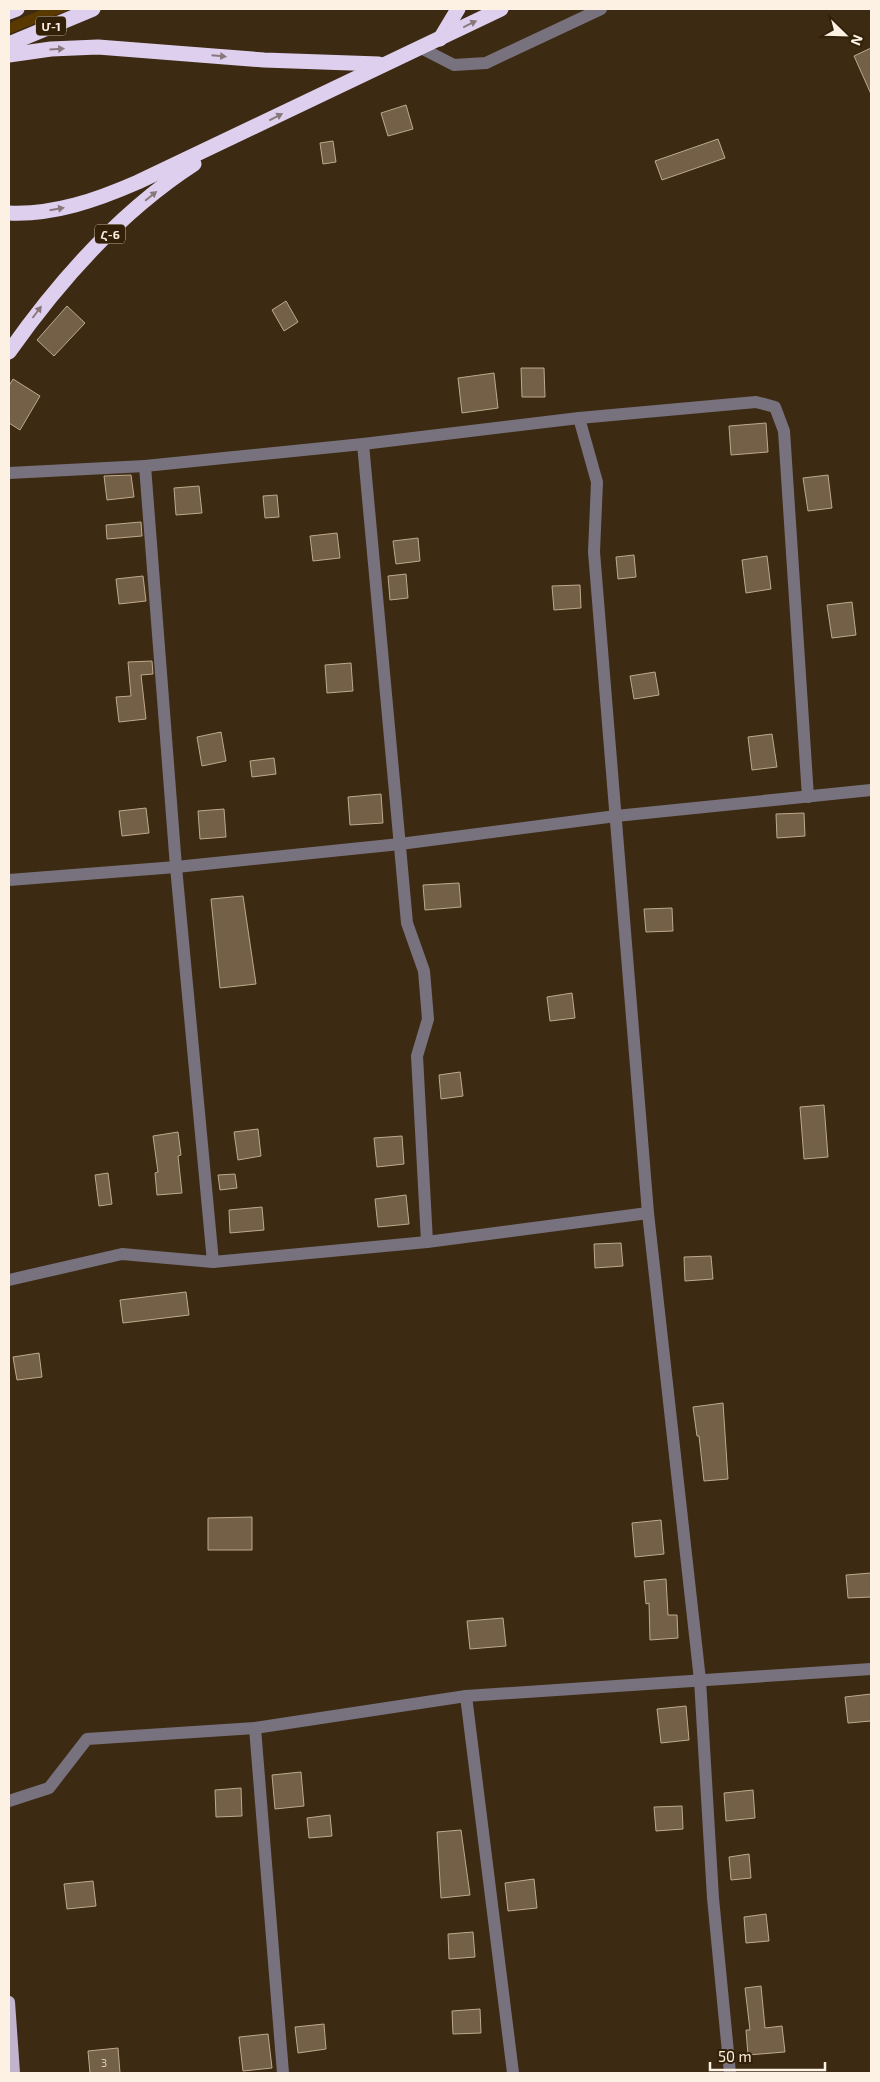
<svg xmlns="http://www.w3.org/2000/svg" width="880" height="2082" viewBox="0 0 880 2082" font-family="'Exo 2','Noto Sans Armenian',sans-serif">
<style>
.green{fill:#593900}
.building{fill:#746047;stroke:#bea98d}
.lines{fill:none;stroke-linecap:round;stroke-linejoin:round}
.minor{stroke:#78727e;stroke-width:12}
.major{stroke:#c2b4ce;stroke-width:12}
.highway{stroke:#dfcfee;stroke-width:15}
.oneway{fill:#88787b}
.labels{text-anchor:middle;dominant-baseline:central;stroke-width:4;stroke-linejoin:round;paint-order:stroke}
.number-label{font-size:11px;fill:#dacdbb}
.shield{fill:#322108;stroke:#bfb3a1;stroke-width:1}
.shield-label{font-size:12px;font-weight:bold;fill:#fcf1e2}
</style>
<rect width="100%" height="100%" fill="#3c2b12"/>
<!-- green -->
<polygon class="green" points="43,9 71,9 9,34 9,23"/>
<!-- building -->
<g class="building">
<polygon points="871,48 871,94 854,56"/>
<polygon points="406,105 413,129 388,136 381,113"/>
<polygon points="718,139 725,158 662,180 655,161"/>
<polygon points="333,141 336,162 323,164 320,143"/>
<polygon points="286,301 298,322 284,331 272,310"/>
<polygon points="67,306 85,323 54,356 37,340"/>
<polygon points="521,368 544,368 545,397 522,397"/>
<polygon points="494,373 498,408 462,413 458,378"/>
<polygon points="13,379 40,396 20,430 9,423 9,386"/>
<polygon points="766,423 768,452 731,455 729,426"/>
<polygon points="131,475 134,497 107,500 104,476"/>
<polygon points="828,475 832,508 808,511 803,478"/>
<polygon points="199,486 202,513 176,515 174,488"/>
<polygon points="277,495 279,517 265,518 263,496"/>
<polygon points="141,522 142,536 107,539 106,525"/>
<polygon points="337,533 340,558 313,561 310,536"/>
<polygon points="418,538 420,561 396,564 393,541"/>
<polygon points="634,555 636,577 618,579 616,557"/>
<polygon points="767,556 771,589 746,593 742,560"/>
<polygon points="406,574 408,598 390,600 388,576"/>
<polygon points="143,576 146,601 119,604 116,579"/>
<polygon points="580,585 581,608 554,610 552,586"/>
<polygon points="852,602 856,635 832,638 827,605"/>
<polygon points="152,661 153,674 141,675 146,719 119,722 116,697 131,696 128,662"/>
<polygon points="351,663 353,691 327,693 325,665"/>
<polygon points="655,672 659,695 634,699 630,676"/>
<polygon points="221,732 226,761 202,766 197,737"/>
<polygon points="772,734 777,767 752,770 748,737"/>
<polygon points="274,758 276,774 252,777 250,761"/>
<polygon points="381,794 383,823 350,825 348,797"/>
<polygon points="146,808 149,833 122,836 119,811"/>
<polygon points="224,809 226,837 200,839 198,811"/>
<polygon points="804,813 805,836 777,838 776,814"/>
<polygon points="459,883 461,907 425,910 423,885"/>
<polygon points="243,896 256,984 220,988 211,899"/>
<polygon points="672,908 673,931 646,932 644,909"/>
<polygon points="572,993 575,1018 550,1021 547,997"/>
<polygon points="460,1072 463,1096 441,1099 439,1075"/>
<polygon points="824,1105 828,1157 804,1159 800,1107"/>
<polygon points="258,1129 261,1156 238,1160 234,1132"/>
<polygon points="178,1132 181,1155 178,1156 182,1193 157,1195 155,1173 158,1172 153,1136"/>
<polygon points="402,1136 404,1164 377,1167 374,1138"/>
<polygon points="108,1173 112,1204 99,1206 95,1175"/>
<polygon points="235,1174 237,1188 220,1190 218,1175"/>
<polygon points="406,1195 409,1224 378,1227 375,1199"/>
<polygon points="262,1207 264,1230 230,1233 229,1210"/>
<polygon points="621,1243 623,1266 595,1268 594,1244"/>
<polygon points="711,1256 713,1279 685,1281 684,1257"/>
<polygon points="186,1292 189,1315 123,1323 120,1300"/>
<polygon points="39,1353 42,1377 17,1380 13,1357"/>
<polygon points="723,1403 728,1479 704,1481 699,1436 697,1436 693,1407"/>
<polygon points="252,1517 252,1550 208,1550 208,1518"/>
<polygon points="661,1520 664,1554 635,1557 632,1523"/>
<polygon points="871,1573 871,1597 848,1598 846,1575"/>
<polygon points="666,1579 668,1615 677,1615 678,1638 650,1640 649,1603 646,1604 644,1581"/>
<polygon points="503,1618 506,1646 470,1649 467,1621"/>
<polygon points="871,1694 871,1721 848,1723 845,1697"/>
<polygon points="686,1706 689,1740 661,1743 657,1709"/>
<polygon points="301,1772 304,1806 275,1809 272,1775"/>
<polygon points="241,1788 242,1816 216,1817 215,1790"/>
<polygon points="753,1790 755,1818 726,1821 724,1793"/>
<polygon points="682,1806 683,1829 656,1831 654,1807"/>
<polygon points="330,1815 332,1836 309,1838 307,1818"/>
<polygon points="461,1830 470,1895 441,1898 437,1832"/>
<polygon points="749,1854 751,1878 731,1880 729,1857"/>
<polygon points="534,1879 537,1908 508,1911 505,1883"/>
<polygon points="93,1881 96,1906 67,1909 64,1884"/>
<polygon points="766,1914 769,1941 746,1943 744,1917"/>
<polygon points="473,1932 475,1957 449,1959 448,1934"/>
<polygon points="761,1986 765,2028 782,2026 785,2052 748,2055 746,2030 750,2030 745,1988"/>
<polygon points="480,2009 481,2033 453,2034 452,2011"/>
<polygon points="324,2024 326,2049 298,2053 295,2027"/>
<polygon points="268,2034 272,2068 243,2071 239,2037"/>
<polygon points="118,2048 120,2073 90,2073 88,2051"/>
</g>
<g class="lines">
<!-- minor -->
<g class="minor">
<polyline points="419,47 454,65 486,63 601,9"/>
<polyline points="579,418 597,482 594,552 648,1213 700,1680 713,1898 730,2073"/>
<polyline points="363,444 407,923 424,971 428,1019 417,1056 427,1242"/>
<polyline points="145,466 176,867 213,1262"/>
<polyline points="9,473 145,466 363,444 579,418 756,402 775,407 784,431 808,797"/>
<polyline points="9,880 176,867 400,844 616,816 871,790"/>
<polyline points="9,1280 122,1254 213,1262 427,1242 648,1213"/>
<polyline points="466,1696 513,2073"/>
<polyline points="255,1728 283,2073"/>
<polyline points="9,1801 49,1788 87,1739 255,1728 466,1696 871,1669"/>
</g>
<!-- major -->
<polyline class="major" points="9,2002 14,2073"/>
<!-- highway -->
<g class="highway">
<polyline points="9,12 17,9"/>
<polyline points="440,39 458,9"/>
<polyline points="9,44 93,9"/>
<polyline points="9,55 51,49 98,47 264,60 379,64"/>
<path d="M 9,213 C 54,215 97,200 138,182 L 501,9"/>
<path d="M 9,352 C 59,281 120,212 194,164"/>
</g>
</g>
<!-- one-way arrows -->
<defs><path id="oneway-solid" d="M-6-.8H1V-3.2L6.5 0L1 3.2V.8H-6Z" transform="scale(1.25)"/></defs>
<g class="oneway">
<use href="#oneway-solid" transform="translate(470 24) rotate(-26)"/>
<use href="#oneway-solid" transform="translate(57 49) rotate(-3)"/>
<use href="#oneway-solid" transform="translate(219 56) rotate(5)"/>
<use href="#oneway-solid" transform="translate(276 117) rotate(-27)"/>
<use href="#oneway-solid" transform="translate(151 196) rotate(-39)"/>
<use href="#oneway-solid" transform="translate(57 209) rotate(-10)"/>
<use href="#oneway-solid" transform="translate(37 312) rotate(-53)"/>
</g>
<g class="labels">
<!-- number labels -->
<g class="number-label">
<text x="104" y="2062">3</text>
</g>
<!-- shield labels -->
<g class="shield">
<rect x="36" y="16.5" width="30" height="19" rx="4"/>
<rect x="95" y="224.5" width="30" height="19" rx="4"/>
</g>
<g class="shield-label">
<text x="51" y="26">Մ-1</text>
<text x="110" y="234">Հ-6</text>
</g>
</g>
<!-- border -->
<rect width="880" height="2082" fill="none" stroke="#fcf1e2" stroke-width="20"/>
<!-- north arrow -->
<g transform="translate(845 35) rotate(113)" stroke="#322108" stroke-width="4" paint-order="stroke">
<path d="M0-4L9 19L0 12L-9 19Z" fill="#fcf1e2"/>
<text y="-8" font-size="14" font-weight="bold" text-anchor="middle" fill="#fcf1e2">N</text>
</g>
<!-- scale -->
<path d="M710 2062v8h115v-8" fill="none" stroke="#fcf1e2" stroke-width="2.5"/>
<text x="718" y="2062" font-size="15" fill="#fcf1e2" stroke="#322108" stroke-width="4" paint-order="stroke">50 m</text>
</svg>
